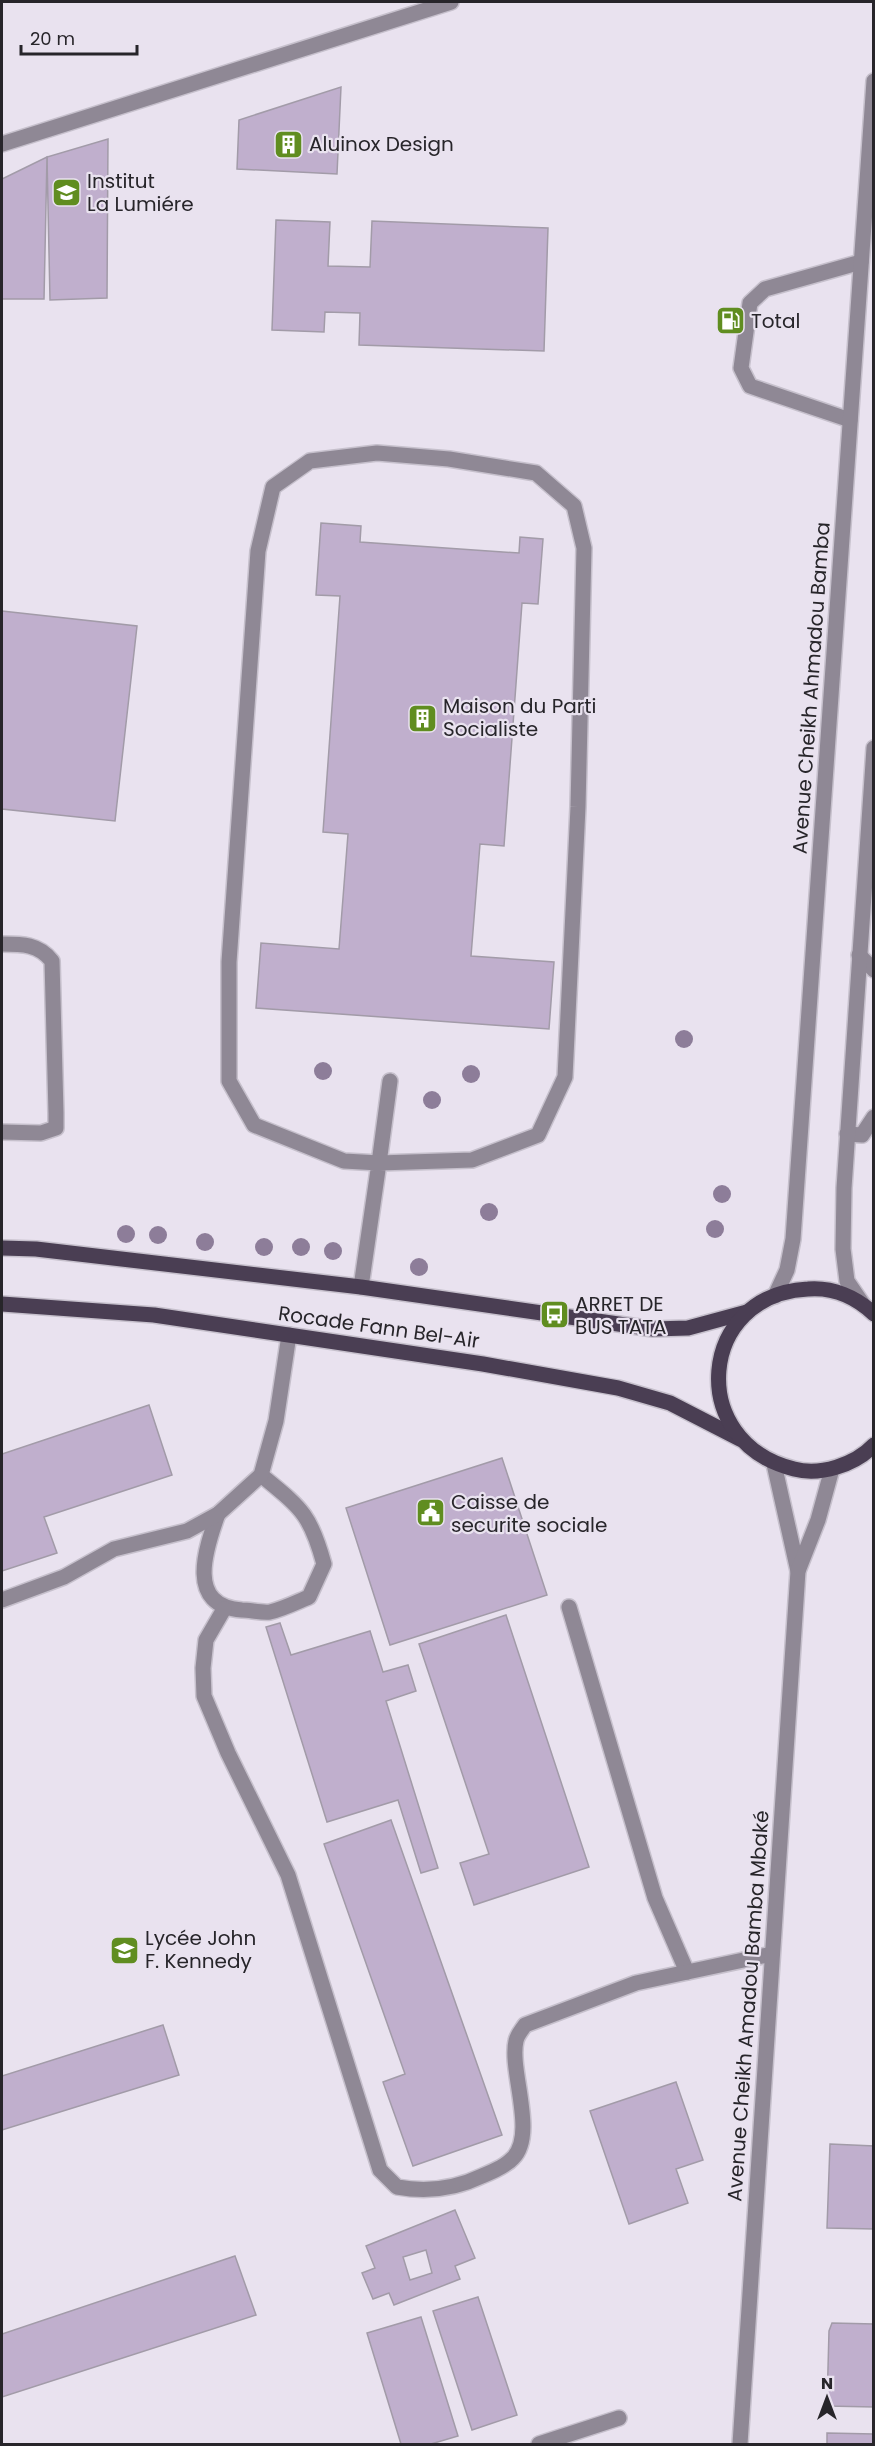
<svg xmlns="http://www.w3.org/2000/svg" width="875" height="2446" viewBox="0 0 875 2446" font-family="Poppins,sans-serif">
<style>
.building{fill:#c0afcd;stroke:#a29ba8;stroke-width:1.5;fill-rule:evenodd}
.lines{fill:none;stroke-linecap:round;stroke-linejoin:round}
.minor-casing{stroke:#c6c0cc;stroke-width:18}
.major-casing{stroke:#c6c0cc;stroke-width:18}
.minor{stroke:#8f8895;stroke-width:15}
.major{stroke:#4a3e53;stroke-width:15}
.tree{fill:#8d7d99}
.labels{text-anchor:middle;dominant-baseline:central;stroke-width:4.5;stroke-linejoin:round;paint-order:stroke}
.poi-label{font-size:20px;fill:#27252a;stroke:#e9e2ef;text-anchor:start}
.street-label{font-size:20px;fill:#27252a;stroke:#e9e2ef}
</style>
<rect width="100%" height="100%" fill="#e9e2ef"/>
<!-- building -->
<g class="building">
<polygon points="341,87 337,174 237,169 239,120"/>
<polygon points="108,139 107,298 50,300 47,157"/>
<polygon points="47,157 44,299 2,299 2,179"/>
<polygon points="276,220 330,222 328,266 370,267 372,221 548,228 544,351 359,345 360,313 325,312 324,332 272,330"/>
<polygon points="321,523 361,526 360,542 519,553 520,537 543,539 538,604 522,603 504,846 480,844 471,956 554,962 549,1029 256,1008 261,943 339,949 348,834 323,832 340,596 316,595"/>
<polygon points="2,611 137,626 115,821 2,809"/>
<polygon points="149,1405 172,1475 44,1517 57,1553 2,1571 2,1454"/>
<polygon points="502,1458 547,1595 390,1645 346,1508"/>
<polygon points="506,1615 589,1867 474,1905 460,1863 489,1854 419,1644"/>
<polygon points="280,1623 291,1655 370,1631 383,1672 408,1665 416,1691 386,1701 438,1868 421,1873 398,1800 327,1822 266,1627"/>
<polygon points="391,1820 502,2135 413,2166 383,2082 405,2074 324,1844"/>
<polygon points="163,2025 179,2075 2,2130 2,2076"/>
<polygon points="676,2082 703,2160 676,2169 688,2203 629,2224 590,2111"/>
<polygon points="830,2144 874,2146 874,2229 827,2228"/>
<path d="M 455,2210 L 475,2258 L 455,2266 L 460,2279 L 394,2305 L 389,2293 L 373,2299 L 362,2273 L 375,2268 L 366,2246 ZM 426,2250 L 432,2273 L 410,2280 L 403,2257 Z"/>
<polygon points="235,2256 256,2315 2,2397 2,2334"/>
<polygon points="478,2297 517,2415 472,2430 433,2311"/>
<polygon points="421,2317 458,2436 431,2444 401,2444 367,2333"/>
<polygon points="832,2323 874,2324 874,2407 827,2406 829,2331"/>
<polygon points="827,2433 874,2434 874,2444 827,2444"/>
</g>
<g class="lines">
<defs>
<g id="minor">
<polyline points="2,144 451,2"/>
<polyline points="850,420 750,386 741,368 750,303 765,289 861,262"/>
<path d="M 2,944 C 22,944 39,944 52,961 L 56,1113 L 56,1128 L 41,1133 L 2,1132"/>
<polyline points="859,955 874,970"/>
<polyline points="847,1134 862,1135 874,1117"/>
<polyline points="361,1287 379,1163 344,1161 254,1125 229,1081 229,962 258,551 273,487 310,461 377,453 449,459 536,473 574,506 584,548 578,807 565,1077 538,1135 472,1160 379,1163 390,1081"/>
<polyline points="775,1296 787,1270 793,1239 874,81"/>
<polyline points="862,1303 847,1281 843,1249 844,1188 874,748"/>
<polyline points="774,1464 798,1571"/>
<path d="M 218,1514 C 205,1550 186,1606 242,1610 C 250,1610 261,1613 270,1612 C 283,1609 297,1602 309,1597 L 324,1564 C 310,1513 301,1508 261,1475"/>
<polyline points="2,1600 64,1577 114,1549 187,1531 218,1514 261,1475 276,1421 289,1335"/>
<polyline points="569,1607 655,1898 687,1972"/>
<path d="M 224,1609 L 206,1640 L 203,1668 L 204,1696 L 228,1753 L 288,1875 L 380,2170 L 397,2187 C 425,2192 455,2189 482,2176 C 492,2172 506,2166 513,2158 C 537,2134 509,2070 516,2041 C 517,2035 522,2030 525,2025 L 636,1983 L 772,1954"/>
<polyline points="539,2444 619,2418"/>
<polyline points="740,2444 798,1571 818,1520 832,1469"/>
</g>
<g id="major">
<polyline points="2,1248 36,1249 361,1287 653,1329 688,1328 747,1312"/>
<polyline points="2,1304 154,1315 483,1364 618,1388 670,1403 740,1439"/>
<path d="M 874,1314 C 856,1297 833,1287 808,1289 C 698,1294 685,1442 794,1469 C 820,1476 855,1465 874,1445"/>
</g>
</defs>
<!-- minor casing -->
<use href="#minor" class="minor-casing"/>
<!-- major casing -->
<use href="#major" class="major-casing"/>
<!-- minor -->
<use href="#minor" class="minor"/>
<!-- major -->
<use href="#major" class="major"/>
</g>
<!-- trees -->
<g class="tree">
<circle cx="684" cy="1039" r="9"/>
<circle cx="323" cy="1071" r="9"/>
<circle cx="471" cy="1074" r="9"/>
<circle cx="432" cy="1100" r="9"/>
<circle cx="722" cy="1194" r="9"/>
<circle cx="489" cy="1212" r="9"/>
<circle cx="715" cy="1229" r="9"/>
<circle cx="126" cy="1234" r="9"/>
<circle cx="158" cy="1235" r="9"/>
<circle cx="205" cy="1242" r="9"/>
<circle cx="264" cy="1247" r="9"/>
<circle cx="301" cy="1247" r="9"/>
<circle cx="333" cy="1251" r="9"/>
<circle cx="419" cy="1267" r="9"/>
</g>
<!-- icons -->
<defs>
<symbol id="building-square" viewBox="-11 -11 22 22"><rect x="-9" y="-9" width="18" height="18" rx="4" fill="#608d20" stroke="#e9e2ef"/><path d="M-4-6H4V6H1V3H-1V6H-4ZM-2.5-4.3h1.7v1.8h-1.7ZM.8-4.3h1.7v1.8H.8ZM-2.5-1h1.7V.8h-1.7ZM.8-1h1.7V.8H.8Z" fill="#fff"/></symbol>
<symbol id="school-square" viewBox="-11 -11 22 22"><rect x="-9" y="-9" width="18" height="18" rx="4" fill="#608d20" stroke="#e9e2ef"/><path d="M0-5L7-2L0 1L-7-2ZM-4 1L0 2.5L4 1V4Q0 6-4 4Z" fill="#fff"/></symbol>
<symbol id="fuel-square" viewBox="-11 -11 22 22"><rect x="-9" y="-9" width="18" height="18" rx="4" fill="#608d20" stroke="#e9e2ef"/><path d="M-5.5-6h7V0h2V4h1.3V-2.5L3-4.5l.8-.8L6-3V5H2.5V1h-1V6h-7ZM-4.2-4.7v3.2H.2V-4.7Z" fill="#fff"/></symbol>
<symbol id="bus-square" viewBox="-11 -11 22 22"><rect x="-9" y="-9" width="18" height="18" rx="4" fill="#608d20" stroke="#e9e2ef"/><path d="M-5-6H5V4H4V6H2V4H-2V6H-4V4H-5ZM-3.5-4V0h7V-4ZM-3.5 1.2v1.5H-2V1.2ZM2 1.2v1.5H3.5V1.2Z" fill="#fff"/></symbol>
<symbol id="civic-square" viewBox="-11 -11 22 22"><rect x="-9" y="-9" width="18" height="18" rx="4" fill="#608d20" stroke="#e9e2ef"/><path d="M-.6-6.5H3V-4.5H.6V-3L4-1V1h2V6H-6V1h2V-1L-.6-3ZM-1.2 2.5V6h2.4V2.5Z" fill="#fff"/></symbol>
</defs>
<g fill-rule="evenodd">
<use href="#building-square" x="272" y="128" width="33" height="33"/>
<use href="#school-square" x="50" y="176" width="33" height="33"/>
<use href="#fuel-square" x="714" y="304" width="33" height="33"/>
<use href="#building-square" x="406" y="702" width="33" height="33"/>
<use href="#bus-square" x="538" y="1298" width="33" height="33"/>
<use href="#civic-square" x="414" y="1496" width="33" height="33"/>
<use href="#school-square" x="108" y="1934" width="33" height="33"/>
</g>
<g class="labels">
<!-- poi labels -->
<g class="poi-label">
<text x="309" y="144">Aluinox Design</text>
<text x="87" y="181">Institut<tspan x="87" dy="23">La Lumiére</tspan></text>
<text x="751" y="321">Total</text>
<text x="443" y="706">Maison du Parti<tspan x="443" dy="23">Socialiste</tspan></text>
<text x="575" y="1304">ARRET DE<tspan x="575" dy="23">BUS TATA</tspan></text>
<text x="451" y="1502">Caisse de<tspan x="451" dy="23">securite sociale</tspan></text>
<text x="145" y="1938">Lycée John<tspan x="145" dy="23">F. Kennedy</tspan></text>
</g>
<!-- street labels -->
<g class="street-label">
<text transform="translate(811 688) rotate(-86)">Avenue Cheikh Ahmadou Bamba</text>
<text transform="translate(379 1327) rotate(8)">Rocade Fann Bel-Air</text>
<text transform="translate(748 2006) rotate(-86)">Avenue Cheikh Amadou Bamba Mbaké</text>
</g>
</g>
<!-- border -->
<rect width="875" height="2446" fill="none" stroke="#27252a" stroke-width="6"/>
<!-- north arrow -->
<g transform="translate(827 2398)" stroke="#e9e2ef" stroke-width="4.5" paint-order="stroke">
<path d="M0-4.5L10 22L0 15L-10 22Z" fill="#27252a"/>
<text y="-9" font-size="16" font-weight="bold" text-anchor="middle" fill="#27252a">N</text>
</g>
<!-- scale -->
<path d="M21 45v9h116v-9" fill="none" stroke="#27252a" stroke-width="3"/>
<text x="30" y="45" font-size="18" fill="#27252a" stroke="#e9e2ef" stroke-width="4.5" paint-order="stroke">20 m</text>
</svg>
